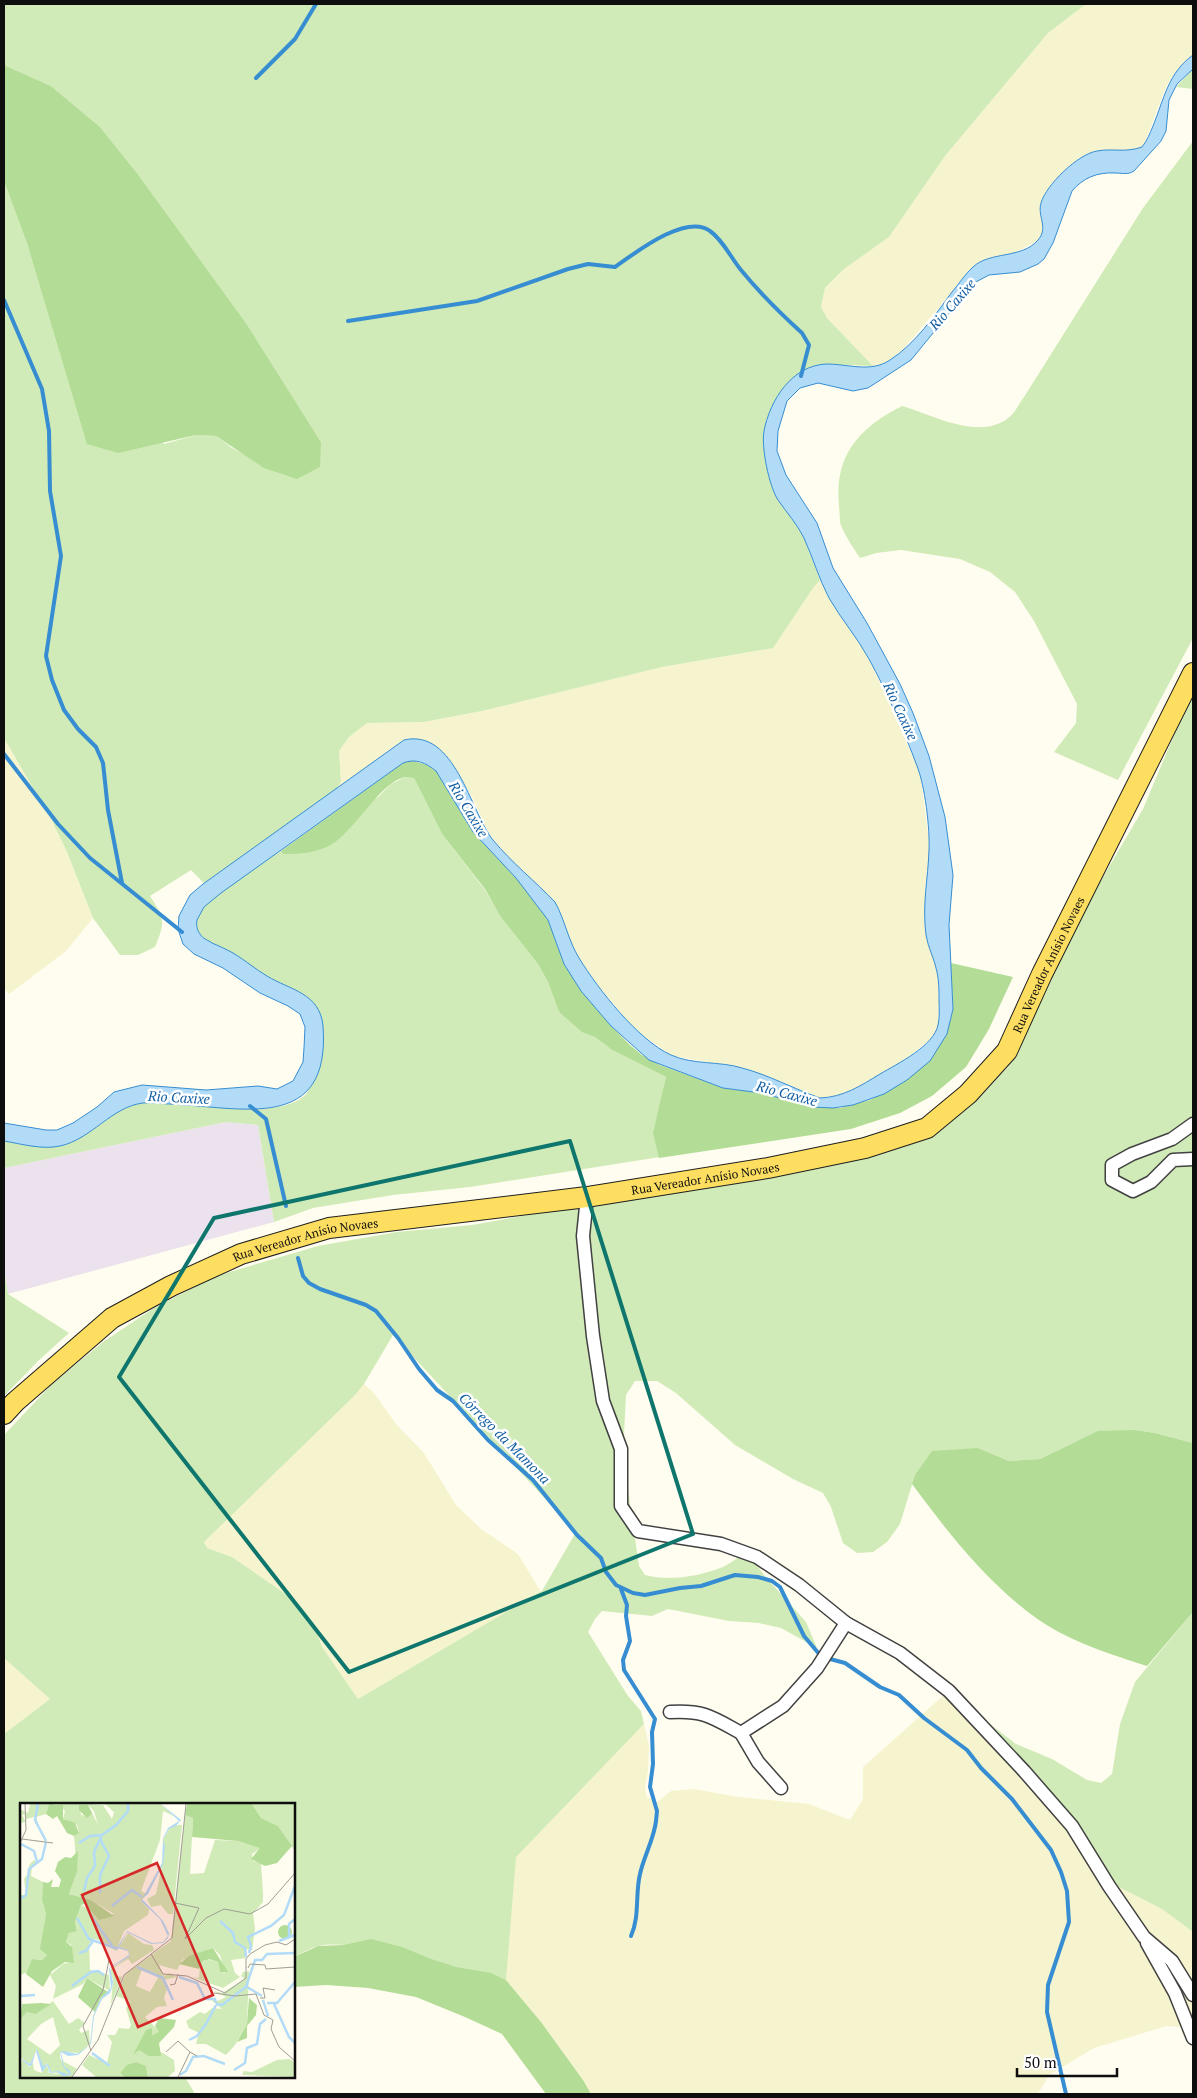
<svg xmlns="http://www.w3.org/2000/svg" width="1197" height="2098" viewBox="0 0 1197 2098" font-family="'PT Serif',serif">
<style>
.industrial{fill:#ece2ed}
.farmland{fill:#f6f4ce}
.green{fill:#d0ebb7;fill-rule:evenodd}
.forest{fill:#b3dc96}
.water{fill:#b2dbf8;stroke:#368dd2}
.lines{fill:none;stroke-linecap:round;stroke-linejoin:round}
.stream{stroke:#368dd2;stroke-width:4}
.minor-casing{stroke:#414141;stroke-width:15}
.primary-casing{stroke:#1f1f1f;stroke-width:22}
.minor{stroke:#fff;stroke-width:12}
.primary{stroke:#fdde61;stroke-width:20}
.marked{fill:none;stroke:#0f766e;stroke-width:4;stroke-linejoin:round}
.labels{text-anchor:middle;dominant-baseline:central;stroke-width:5;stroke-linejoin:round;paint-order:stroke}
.street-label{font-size:12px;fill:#0e0e0e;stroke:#fff}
.water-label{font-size:14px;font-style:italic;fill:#125fa5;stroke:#fff}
.inset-river{fill:none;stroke:#b2dbf8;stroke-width:2.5}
.inset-road{fill:none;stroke:#9f9d95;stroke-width:1}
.view{fill:#d62828;fill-opacity:0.15;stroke:#d62828;stroke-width:2.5}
.inset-edge{fill:none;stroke:#0e0e0e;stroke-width:2.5}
</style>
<rect width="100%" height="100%" fill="#fffdef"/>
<!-- industrial -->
<polygon class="industrial" points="226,1122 258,1125 274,1222 8,1294 4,1269 4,1168"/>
<!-- farmland -->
<g class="farmland">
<polygon points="1086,4 1193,4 1193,55 1175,72 1165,89 1144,145 1138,149 1123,152 1105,150 1079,158 1070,166 1046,191 1043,198 1040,214 1044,224 1044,230 1037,241 1012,254 977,263 903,349 886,363 873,366 827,318 821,307 825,288 844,269 889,237 945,156 1048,33"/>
<polygon points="820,580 836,610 860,643 872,665 920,773 929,840 929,853 925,888 925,921 927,937 938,974 939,1024 933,1037 905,1060 854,1091 833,1097 820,1098 743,1068 673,1056 637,1032 597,984 579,958 568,937 561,914 555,902 509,858 490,835 469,791 446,755 404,740 337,789 341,781 339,751 349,737 367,723 425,722 482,711 662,667 772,648 813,588"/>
<polygon points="4,738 51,819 67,852 93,918 66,951 9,994 4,988"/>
<polygon points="364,1384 374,1393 396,1424 424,1453 456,1505 481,1529 518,1554 541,1592 358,1699 322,1647 313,1622 304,1610 293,1599 232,1557 207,1548 204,1542"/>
<polygon points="4,1658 50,1699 4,1734"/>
<polygon points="945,1694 987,1722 1085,1849 1107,1881 1162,1909 1193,1932 1193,2028 1167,2026 1094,2048 1049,2075 1038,2094 591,2094 583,2080 541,2022 506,1980 515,1857 644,1724 649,1746 648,1771 645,1788 647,1797 657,1802 671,1791 693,1789 739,1797 809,1804 850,1820 863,1799 863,1767"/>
</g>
<!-- green -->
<g class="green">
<path d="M 4,4 L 1086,4 L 1048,33 L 945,156 L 889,237 L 844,269 L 825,288 L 821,307 L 827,318 L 873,366 L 824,364 L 804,370 L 788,383 L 778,395 L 766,420 L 786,509 L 804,538 L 820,580 L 813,588 L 773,648 L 662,667 L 482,711 L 424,722 L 367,723 L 349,737 L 339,751 L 341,781 L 337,789 L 204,883 L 191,870 L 150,896 C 164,918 166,921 155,947 L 138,955 L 120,955 L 93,918 L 67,852 L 51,819 L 4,738 L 4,181 L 28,246 L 164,444 L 196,435 L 216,436 L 232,448 L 249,457 L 321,442 L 246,323 L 137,173 L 100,127 L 51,86 L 4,65 Z"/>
<polygon points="1193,69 1193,89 1176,87"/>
<path d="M 1193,141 L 1193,638 L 1118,780 L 1054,752 L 1076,723 L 1077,704 L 1034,621 L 1015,592 L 990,572 L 960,559 L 901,550 L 876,553 L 860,558 C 854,549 847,539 842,528 C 839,522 840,513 839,506 C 834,455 859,428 902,406 C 933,415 977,440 1007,419 C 1014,414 1019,404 1024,397 L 1143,208 Z"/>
<path d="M 1193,690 L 1193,1443 L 1155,1433 L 1135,1430 L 1075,1442 L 1040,1459 L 1009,1461 L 978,1448 L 915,1475 L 900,1524 L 887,1542 L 873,1552 L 857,1553 L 843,1543 L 831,1507 L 823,1493 L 793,1479 L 735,1445 L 676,1393 L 657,1381 L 635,1381 L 626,1395 L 623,1454 L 639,1566 L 645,1575 C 669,1581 697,1577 720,1568 C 729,1565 738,1557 747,1552 L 764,1575 L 806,1622 L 817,1648 L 781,1628 L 759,1623 L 729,1621 L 668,1609 L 652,1616 L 602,1611 L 595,1619 L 588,1632 L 628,1696 L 641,1711 L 644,1724 L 516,1857 L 506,1980 C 487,1971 473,1972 454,1967 C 422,1958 350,1939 318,1946 C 310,1948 302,1953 294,1957 L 294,1804 L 21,1804 L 21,2077 L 185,2077 L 195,2094 L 4,2094 L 4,1734 L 50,1699 L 4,1658 L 4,1435 L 52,1384 L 103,1342 L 154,1308 L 216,1276 L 318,1246 L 397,1232 L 472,1225 L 729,1179 L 827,1166 L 879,1155 L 933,1132 L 1007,1068 L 1024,1037 L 1069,935 L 1143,809 ZM 393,1335 L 576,1532 L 542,1591 L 358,1699 L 322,1647 L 313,1622 L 304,1610 L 293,1599 L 232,1557 L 207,1548 L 204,1542 L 354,1396 L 364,1384 Z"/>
<path d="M 403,778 L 414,778 L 442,834 L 485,890 L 500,916 L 538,964 L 548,982 L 559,1012 L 582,1031 L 595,1037 L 612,1050 L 666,1077 L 662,1097 L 660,1157 L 470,1187 L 393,1195 L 313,1208 L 274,1222 L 258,1125 L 226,1122 L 4,1168 L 4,1141 C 22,1144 42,1150 60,1146 C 92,1139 111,1107 143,1103 C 182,1099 279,1124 306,1094 C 309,1090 311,1084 313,1080 C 322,1063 324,1045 323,1026 C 320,993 289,990 267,976 C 258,971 250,965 242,959 C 230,951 209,946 200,934 C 197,930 196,925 196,920 C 207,895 258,867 281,851 L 283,854 L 378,797 L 391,784 Z"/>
<polygon points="4,1269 8,1294 69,1333 38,1361 4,1396"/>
<polygon points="1193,1612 1193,1932 1162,1909 1107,1881 1085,1849 987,1722 1016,1744 1052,1759 1087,1780 1101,1783 1112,1774 1120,1724 1135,1682"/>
</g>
<!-- forest -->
<g class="forest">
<polygon points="4,65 51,86 100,127 137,173 246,323 321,442 320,467 297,479 264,468 216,436 196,435 118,453 87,444 28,246 4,181"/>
<path d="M 411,760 L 427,765 L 436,771 L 473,832 L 516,878 L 548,920 L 564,964 L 581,991 L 611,1026 L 630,1045 L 642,1055 L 660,1065 L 723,1088 L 761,1093 L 813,1107 L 840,1108 L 870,1100 L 907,1080 L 947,1034 L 953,1009 L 951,963 L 1013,977 L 989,1029 L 966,1067 L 932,1096 L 900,1113 L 851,1129 L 659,1158 L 653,1133 L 666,1077 L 612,1050 L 595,1037 L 582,1032 L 559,1012 L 548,982 L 538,964 L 500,916 L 485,889 L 442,834 L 414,778 C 410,778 405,777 402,778 C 380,784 354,831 332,844 C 318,853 299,854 283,854 L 281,851 L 403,763 Z"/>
<path d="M 1135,1430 L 1155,1433 L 1193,1443 L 1193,1612 L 1147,1666 C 1110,1654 1071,1642 1039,1620 C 988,1584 949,1534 912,1484 L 915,1475 L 932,1451 L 978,1448 L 1009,1461 L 1040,1459 L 1098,1431 Z"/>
<polygon points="371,1939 402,1947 431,1959 456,1967 491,1973 506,1980 541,2022 583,2080 591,2094 546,2094 502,2034 465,2017 416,1997 368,1988 326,1985 294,1987 294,1957 318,1946 344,1945"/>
</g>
<!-- water -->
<path class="water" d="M 1193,55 L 1193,69 L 1177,84 L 1169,100 L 1166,131 L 1161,141 L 1134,171 C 1128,175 1122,173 1115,173 C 1097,172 1083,178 1072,191 L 1053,243 L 1044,259 L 1038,264 L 1020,272 L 989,275 L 974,283 L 911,360 L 868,388 L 853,391 L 818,383 L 800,388 L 787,401 L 778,431 L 777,451 L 786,475 L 817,523 L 833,568 L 867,623 L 900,684 L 913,713 L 929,756 L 945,817 L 953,875 L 949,925 L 953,1009 L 947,1034 L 930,1061 L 907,1080 L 884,1094 L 853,1105 L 833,1108 L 813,1107 L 761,1093 L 723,1088 L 649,1060 L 611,1026 L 581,991 L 564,964 L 548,920 L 516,878 L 473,832 L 436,771 C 426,763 416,758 403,763 L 221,893 L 204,907 L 197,920 C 196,925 197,930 200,934 C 203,939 208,940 212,943 C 219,946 226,949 233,953 C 245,960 255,969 267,976 C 290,990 320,993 323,1026 C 331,1134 241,1107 170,1104 C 161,1104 152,1102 143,1103 C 111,1107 92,1139 60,1146 C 42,1150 22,1144 4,1141 L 4,1123 L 46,1130 L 57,1130 L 73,1123 L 97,1107 L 114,1092 L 142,1085 L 206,1090 L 258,1086 L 277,1089 L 293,1081 L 303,1062 L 304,1048 L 305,1027 L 300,1014 L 288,1006 L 260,993 L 223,968 L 194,954 L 183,944 L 178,929 L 179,916 L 190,895 L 203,884 L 404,740 C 455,728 470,811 493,840 C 512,863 535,881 555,902 C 565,920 568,940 579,958 C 598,989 638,1040 671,1055 C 693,1065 720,1061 742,1068 C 769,1075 794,1089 820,1098 C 844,1097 860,1086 880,1074 C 897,1064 934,1046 938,1025 C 940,1017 939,1007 939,999 C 939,990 939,981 937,972 C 935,960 928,948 926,935 C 922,904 928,880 929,850 C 930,828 925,786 917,766 C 904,731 887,692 869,659 C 857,637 841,619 829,598 C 819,579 813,558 804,538 C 797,524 787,513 778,500 C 769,486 761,447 764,431 C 770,400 792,365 827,364 C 848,364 871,373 890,360 C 915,344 935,315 952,292 C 959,284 965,274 973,267 C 990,251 1022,259 1038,240 C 1049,227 1037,217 1041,203 C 1046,185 1078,154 1097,151 C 1113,148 1125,153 1142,147 C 1147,141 1150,133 1153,126 C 1164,99 1168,73 1193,55 Z"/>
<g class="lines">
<!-- stream -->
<g class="stream">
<polyline points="256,78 295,39 316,4"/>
<polyline points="4,300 42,389 49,431 50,491 61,556 46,656 52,680 64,710 78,729 96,747 103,763 108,810 122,883"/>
<path d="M 348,321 L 477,301 L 568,269 L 588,264 L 615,267 C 635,253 686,213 710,231 C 723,240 731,258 741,270 C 759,292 781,314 802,333 L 809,345 L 801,376"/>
<polyline points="4,754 58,824 90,858 182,932"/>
<polyline points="250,1106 266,1119 286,1206"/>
<polyline points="298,1258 303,1276 309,1283 320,1289 366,1305 376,1311 398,1338 419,1369 437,1390 453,1401 488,1440 533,1480 577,1535 601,1558 606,1572 616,1585 633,1593 645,1595 680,1588 701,1586 735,1575 758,1577 772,1581 780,1587 804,1636 820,1655"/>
<path d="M 621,1589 L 627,1605 L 626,1616 L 630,1641 L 623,1660 L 624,1670 L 655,1719 L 652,1732 L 653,1764 L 650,1787 L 657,1811 L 656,1821 C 654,1839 644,1856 640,1874 C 635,1894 640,1916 631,1936"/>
<polyline points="830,1659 845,1663 880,1687 899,1695 924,1718 967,1750 981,1768 1012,1799 1051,1850 1061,1872 1067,1891 1069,1922 1048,1985 1047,2012 1066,2094"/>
</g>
<defs>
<g id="minor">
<polyline points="1193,1124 1172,1139 1132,1154 1112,1165 1112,1180 1133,1191 1151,1182 1173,1160 1193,1159"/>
<polyline points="587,1197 583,1236 593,1336 603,1401 621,1449 621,1506 638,1531 721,1544 757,1557 799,1585 846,1623 900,1653 949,1691 1024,1771 1072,1826 1109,1886 1144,1937 1172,1961 1193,1995"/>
<path d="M 670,1712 C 704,1710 712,1717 741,1733 L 783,1706 L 817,1668 L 846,1623"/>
<polyline points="741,1733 758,1762 781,1788"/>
<polyline points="1147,1943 1175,1993 1193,2038"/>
</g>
<g id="primary">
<path id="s1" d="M 4,1414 L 15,1402 L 112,1318 L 171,1286 L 241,1254 L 329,1228 L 587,1197 L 768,1168 L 865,1148 L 927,1128 L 968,1094 L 1007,1051 L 1042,974 L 1193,673"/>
</g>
</defs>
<!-- minor casing -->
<use href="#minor" class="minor-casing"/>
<!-- primary casing -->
<use href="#primary" class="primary-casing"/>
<!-- minor -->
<use href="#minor" class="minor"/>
<!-- primary -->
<use href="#primary" class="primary"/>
</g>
<!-- marked area -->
<path class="marked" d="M 570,1141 L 693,1534 L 349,1672 L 119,1377 L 214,1218 Z"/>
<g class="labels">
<!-- street labels -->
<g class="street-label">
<text stroke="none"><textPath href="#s1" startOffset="1195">Rua Vereador Anísio Novaes</textPath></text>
<text stroke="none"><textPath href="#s1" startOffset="760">Rua Vereador Anísio Novaes</textPath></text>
<text stroke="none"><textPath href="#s1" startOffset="355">Rua Vereador Anísio Novaes</textPath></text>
</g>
<!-- water labels -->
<g class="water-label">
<text transform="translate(952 304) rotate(-49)">Rio Caxixe</text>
<text transform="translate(901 711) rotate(65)">Rio Caxixe</text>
<text transform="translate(469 809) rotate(59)">Rio Caxixe</text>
<text transform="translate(787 1093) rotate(15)">Rio Caxixe</text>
<text transform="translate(179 1097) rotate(3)">Rio Caxixe</text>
<text transform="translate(505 1438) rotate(45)">Córrego da Mamona</text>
</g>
</g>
<!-- overview -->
<g transform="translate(20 1803)">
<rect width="275" height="275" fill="#fffdef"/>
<path d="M 10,1 L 29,1 L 26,11 L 16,14 L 19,24 L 14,14 L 6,16 L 5,11 L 2,12 L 6,19 L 0,20 L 0,6 L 8,10 ZM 39,1 L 66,1 L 60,2 L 61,12 L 69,13 L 72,11 L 78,22 L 74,8 L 68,2 L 71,1 L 83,2 L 92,16 L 94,9 L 85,1 L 141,1 L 154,13 L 143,8 L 140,37 L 121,88 L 127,91 L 121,98 L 129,106 L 128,112 L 104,128 L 96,148 L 80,137 L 73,136 L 69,141 L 70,167 L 89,172 L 90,188 L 67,175 L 63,181 L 33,196 L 36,183 L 30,172 L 43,161 L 51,159 L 51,142 L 46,139 L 49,130 L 57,126 L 55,119 L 61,102 L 86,114 L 94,111 L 71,97 L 49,91 L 57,69 L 54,33 L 59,29 L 57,22 L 43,16 L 45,8 ZM 232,1 L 275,1 L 275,48 L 258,23 L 241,15 ZM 165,12 L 173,15 L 170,71 L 184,70 L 195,37 L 218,38 L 241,45 L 232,51 L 233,58 L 241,60 L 243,90 L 243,99 L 233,110 L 235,126 L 232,147 L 226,146 L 226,155 L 211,157 L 215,170 L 220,174 L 203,185 L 172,174 L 179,175 L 180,161 L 187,156 L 198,159 L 200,168 L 205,170 L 200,152 L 193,145 L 162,157 L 157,167 L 139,162 L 144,173 L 150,170 L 157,174 L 143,177 L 148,183 L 144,195 L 147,203 L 137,204 L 125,214 L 140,229 L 132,232 L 132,226 L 126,227 L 119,247 L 141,249 L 154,257 L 155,268 L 148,274 L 128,274 L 126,263 L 115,259 L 100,270 L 104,274 L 76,274 L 62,262 L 69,252 L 87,260 L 92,239 L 87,232 L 95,232 L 99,225 L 109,226 L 111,222 L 106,205 L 110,198 L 96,193 L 106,170 L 151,138 ZM 122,166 L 139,173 L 130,189 L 116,183 ZM 158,22 L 162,22 L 153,111 L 148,111 L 141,102 L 131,104 L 127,96 L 136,91 L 141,67 L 138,65 L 143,60 L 143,36 L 150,25 ZM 14,57 L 17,61 L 12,64 L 11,73 L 23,79 L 22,97 L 26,111 L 21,143 L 27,152 L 22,157 L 13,156 L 8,169 L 0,172 L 0,92 L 6,92 L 4,76 L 10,68 L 9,62 ZM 108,130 L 124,141 L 132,142 L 134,147 L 112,161 L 108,156 L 92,166 L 97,173 L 102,174 L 91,202 L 93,176 L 89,167 L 110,153 L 108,147 L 99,144 ZM 229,168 L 227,221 L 215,242 L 206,252 L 186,241 L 176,241 L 179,230 L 169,225 L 166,218 L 180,209 L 185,211 L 192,205 L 202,206 L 188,194 L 198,198 L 206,194 L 193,188 L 202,190 L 225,176 L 221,173 L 223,169 ZM 33,198 L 49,221 L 58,215 L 65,220 L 59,227 L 61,230 L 69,227 L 70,241 L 60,250 L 40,249 L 40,255 L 50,272 L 31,269 L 27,260 L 22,268 L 17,246 L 10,261 L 0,255 L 0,217 L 7,209 L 18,210 ZM 33,214 L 40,242 L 30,252 L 7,236 L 21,221 ZM 2,255 L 9,264 L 13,260 L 14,267 L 21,270 L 27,262 L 29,270 L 51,272 L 41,257 L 57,266 L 52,274 L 0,274 ZM 269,256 L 275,259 L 275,274 L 222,272 L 224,268 L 232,269 L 257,257 Z" fill="#d0ebb7" fill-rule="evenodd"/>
<path d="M 29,1 L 43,2 L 43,16 L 55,20 L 59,30 L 54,33 L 47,30 L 37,13 L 33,16 L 26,11 ZM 71,1 L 68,2 L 78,22 L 72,11 L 67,15 L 59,7 L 59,2 ZM 167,1 L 232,1 L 241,15 L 258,23 L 272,43 L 257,60 L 245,63 L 231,56 L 240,45 L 218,38 L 172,34 L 173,15 L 165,12 ZM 58,48 L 57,69 L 49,91 L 71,97 L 94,113 L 79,117 L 65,101 L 61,102 L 55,119 L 57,128 L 49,130 L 46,139 L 52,144 L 54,160 L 45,159 L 32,168 L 23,184 L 6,171 L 12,156 L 22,157 L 27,152 L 20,146 L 26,111 L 22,97 L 23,79 L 28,80 L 33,76 L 31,84 L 39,84 L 41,77 L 35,68 L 38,59 L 45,54 L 51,55 ZM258 129a7 7 0 1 1 14 0a7 7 0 1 1-14 0ZM 193,145 L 208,169 L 200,169 L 198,159 L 189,156 L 183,158 L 179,166 L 159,161 L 169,153 ZM 67,175 L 88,189 L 81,195 L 75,209 L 58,194 ZM 229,195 L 237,202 L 236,212 L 227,223 L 227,235 L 217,239 L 227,221 ZM 2,201 L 21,200 L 31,201 L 16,211 L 7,209 L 0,217 ZM 139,215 L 156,217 L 154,224 L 139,240 L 141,253 L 129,253 L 119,247 L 113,252 L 126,227 L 132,225 L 132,232 L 139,229 L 135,223 ZM 116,259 L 126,263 L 128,274 L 104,274 L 100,270 L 107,262 Z" fill="#b3dc96"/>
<path d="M 141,1 L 161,17 L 156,23 L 149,26 L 143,36 L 145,44 L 143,61 L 128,91 L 122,96 L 143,118 L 149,130 L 148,135 L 143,140 L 131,141 L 107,129 L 99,144 L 108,147 L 110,153 L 90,165 L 93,179 L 92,185 L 90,190 L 82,196 L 74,213 L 71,241 L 58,252 L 48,253 L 41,249 L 44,263 L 50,268 L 51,272 L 43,273 L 37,269 L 30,270 L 27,262 L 22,269 L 16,248 L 12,262 L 9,263 L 0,255 L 10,261 L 17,246 L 23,263 L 28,261 L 31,269 L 38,268 L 50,272 L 43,263 L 40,249 L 43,248 L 57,251 L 70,242 L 73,213 L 81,195 L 91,185 L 89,165 L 109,152 L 108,148 L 97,145 L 107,128 L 132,140 L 143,139 L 148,133 L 140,116 L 121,98 L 142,60 L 143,35 L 148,25 L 159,18 Z" fill="#b2dbf8"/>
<path class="inset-river" d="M 18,1 L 15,17 L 26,38M 80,36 L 89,53 L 80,72 L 80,90M 59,40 L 70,33 L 82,32 L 96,22 L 108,8 L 108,1M 1,41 L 14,48 L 17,59M 64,88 L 67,75 L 75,63 L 74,49 L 82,32M 0,96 L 6,92 L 9,66 L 22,56 L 26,39M 92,103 L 112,87 L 122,94M 69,110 L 93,144M 57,115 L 69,136 L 98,146M 200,118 L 213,130 L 215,139 L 225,145 L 226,154M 269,133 L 269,121 L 275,116M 259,138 L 275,132M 59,150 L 66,148 L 73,138M 229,150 L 231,143 L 228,134 L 251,123 L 264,112 L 275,83M 117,164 L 143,175 L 153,197M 159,174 L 177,180 L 185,196 L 195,196 L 196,200M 52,183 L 71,169 L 78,168 L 84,172M 227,184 L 242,193M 0,193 L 15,192M 243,197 L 248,213M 247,200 L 257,200 L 275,179M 196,201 L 202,202 L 226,184 L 235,157 L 242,157 L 247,151 L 275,150M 254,201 L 269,234 L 275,240M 169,237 L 177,233 L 186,221 L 196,202M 72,250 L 90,263M 214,267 L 225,260 L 227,245 L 237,241 L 240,221 L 246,216M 160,272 L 166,268 L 173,254 L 184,253 L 205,261"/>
<path class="inset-road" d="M 2,36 L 33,40M 0,40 L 6,27 L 5,1M 155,100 L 179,105 L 165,136 L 186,115 L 204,106 L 230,111 L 248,101 L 275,70M 131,151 L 143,171 L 167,173 L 205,190 L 226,175 L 226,156 L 230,151 L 245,142 L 257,139 L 266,142 L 275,136M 228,165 L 230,161 L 245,162 L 246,166 L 275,164M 150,182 L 155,181 L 158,171M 194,190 L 215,193 L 236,191 L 244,212 L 253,217 L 251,226 L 259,244 L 275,258M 240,195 L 245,195 L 243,185 L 255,187M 71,248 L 63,223 L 83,187 L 89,157M 146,249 L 158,238 L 170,249M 52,274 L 78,237 L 104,172 L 152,135 L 166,1M 158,274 L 170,249 L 177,253"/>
<path class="view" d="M 137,60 L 193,192 L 118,224 L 62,92 Z"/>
<rect width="275" height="275" class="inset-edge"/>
</g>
<!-- border -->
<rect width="1197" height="2098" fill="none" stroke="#0e0e0e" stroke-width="10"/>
<!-- scale -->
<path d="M1017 2068v8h100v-8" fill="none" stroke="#0e0e0e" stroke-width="2.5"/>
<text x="1024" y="2068" font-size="15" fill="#0e0e0e" stroke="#ffffff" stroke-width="4" paint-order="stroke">50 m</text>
</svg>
